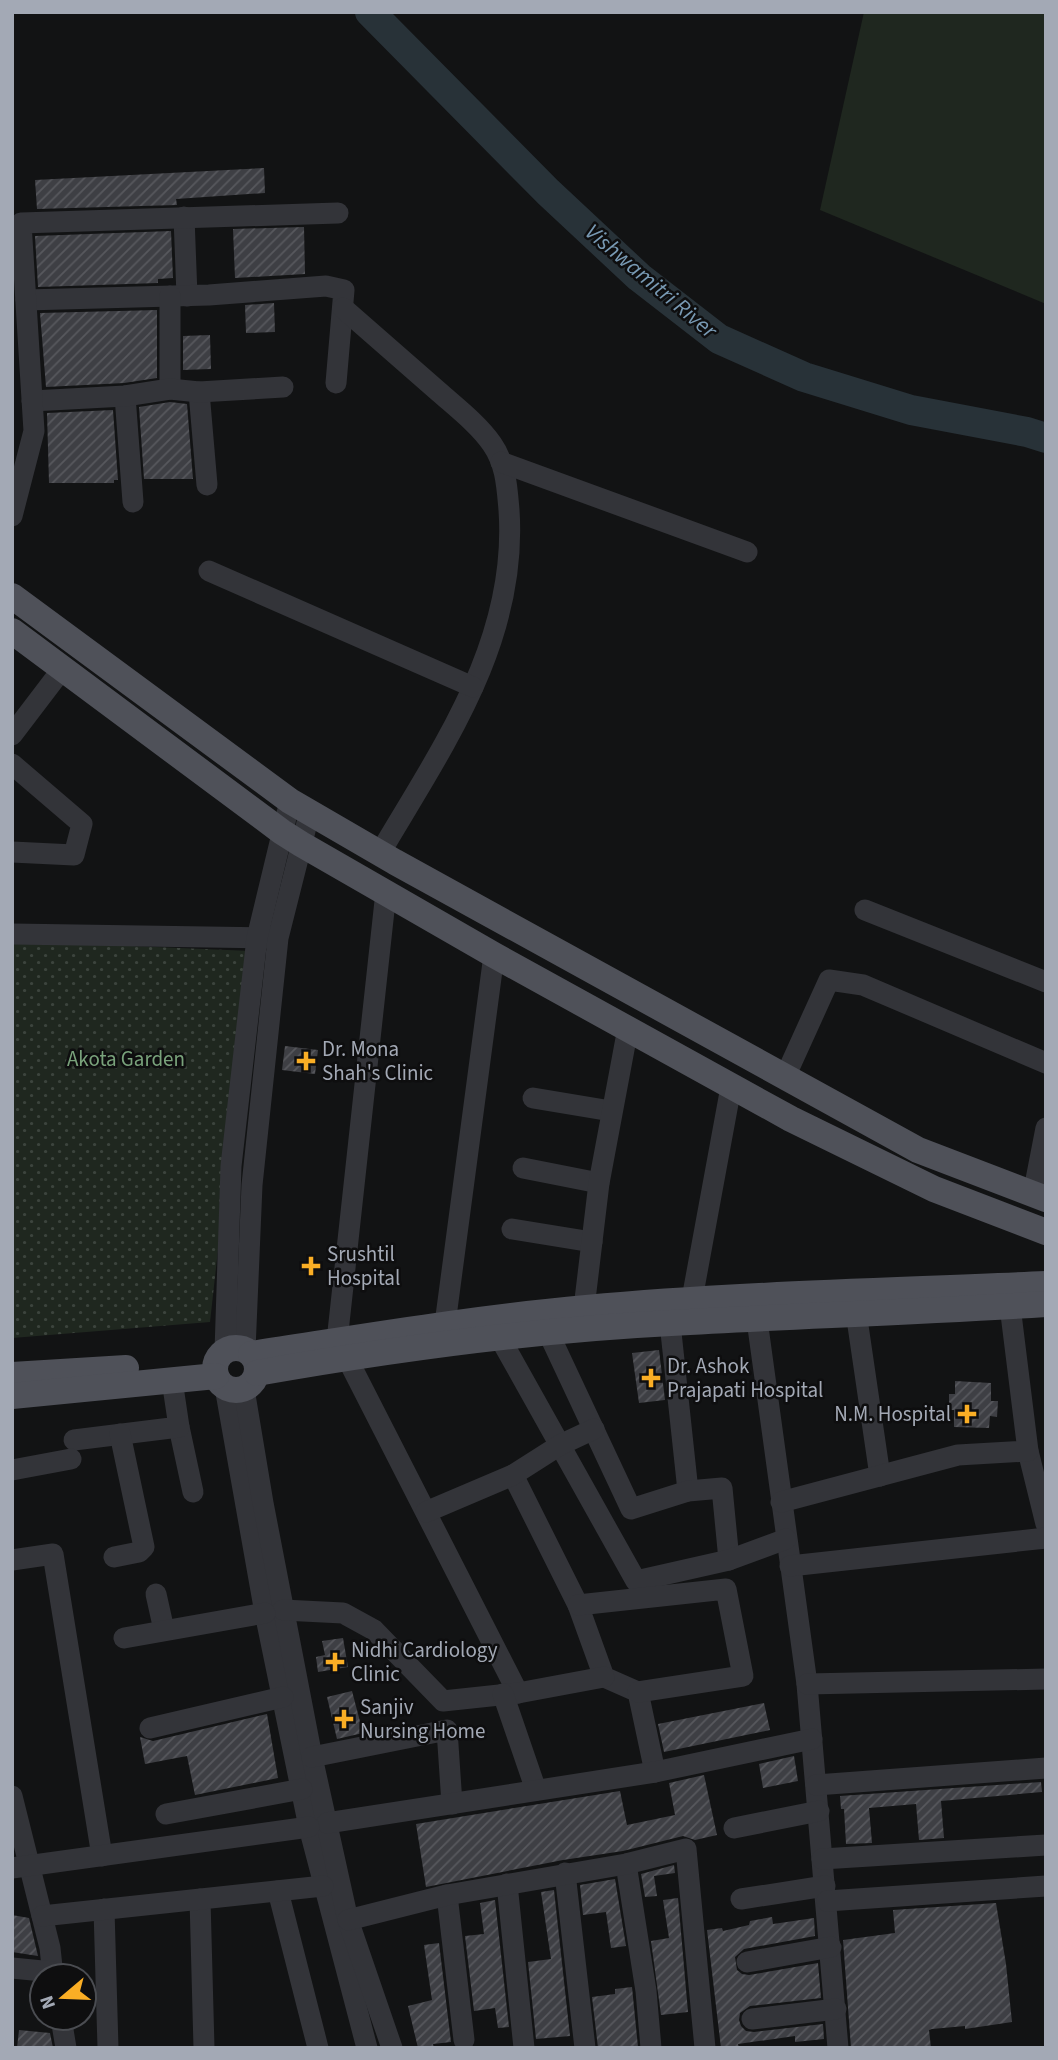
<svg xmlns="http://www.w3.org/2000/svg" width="1058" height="2060" viewBox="0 0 1058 2060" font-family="'Source Sans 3',sans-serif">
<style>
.park{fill:url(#park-dots)}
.garden{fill:#1f271f}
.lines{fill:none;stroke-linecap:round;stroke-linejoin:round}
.river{stroke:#283238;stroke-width:30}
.building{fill:url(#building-hatch)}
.minor{stroke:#333439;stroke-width:21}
.major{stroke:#4f5159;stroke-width:26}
.poi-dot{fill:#faae25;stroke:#0e0e0f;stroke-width:2.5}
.labels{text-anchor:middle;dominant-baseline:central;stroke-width:5;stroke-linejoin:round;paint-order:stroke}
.poi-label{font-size:21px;fill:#a3a9b5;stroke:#0e0e0f;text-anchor:start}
.park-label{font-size:21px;fill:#79a27b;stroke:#0e0e0f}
.water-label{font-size:23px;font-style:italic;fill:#7899b3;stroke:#0e0e0f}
</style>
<defs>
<pattern id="park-dots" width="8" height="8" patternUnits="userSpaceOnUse" patternTransform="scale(1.75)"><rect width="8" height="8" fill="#1f271f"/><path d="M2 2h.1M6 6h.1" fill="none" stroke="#3c443d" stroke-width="1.8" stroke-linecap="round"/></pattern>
<pattern id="building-hatch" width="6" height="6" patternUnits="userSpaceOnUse" patternTransform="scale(1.75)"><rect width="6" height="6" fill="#3e3f44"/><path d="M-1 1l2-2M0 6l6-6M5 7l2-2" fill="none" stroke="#57585d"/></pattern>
</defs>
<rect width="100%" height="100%" fill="#121314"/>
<!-- park -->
<polygon class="park" points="12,941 251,951 210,1322 12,1338"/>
<!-- garden -->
<polygon class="garden" points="864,12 1046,12 1046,304 820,210"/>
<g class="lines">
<!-- river -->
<polyline class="river" points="370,12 548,192 639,277 719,339 804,377 911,410 1027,432 1046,438"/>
</g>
<!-- building -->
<g class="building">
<polygon points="264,168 265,193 176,199 177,205 37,209 35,180"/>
<polygon points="304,227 305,274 235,278 233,229"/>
<polygon points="171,231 173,278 158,279 158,283 38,287 35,236"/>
<polygon points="274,303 275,332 246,333 245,305"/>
<polygon points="157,310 157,378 124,383 46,387 40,313"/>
<polygon points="210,335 211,369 183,370 183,336"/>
<polygon points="170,402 187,404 193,479 144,479 139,407"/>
<polygon points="113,410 118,480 114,480 114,483 49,483 47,413"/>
<polygon points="285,1046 318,1050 315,1074 282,1070"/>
<polygon points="659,1350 665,1400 639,1403 632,1353"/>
<polygon points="955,1381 991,1383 991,1401 998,1401 997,1417 990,1416 989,1428 954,1427 954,1410 949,1410 949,1394 955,1394"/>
<polygon points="343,1638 348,1667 318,1672 316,1657 325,1655 322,1641"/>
<polygon points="352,1691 363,1733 337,1739 327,1697"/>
<polygon points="764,1703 770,1730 664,1752 658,1724"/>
<polygon points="267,1714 278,1778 195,1795 187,1756 145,1764 140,1737 153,1741"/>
<polygon points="794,1756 798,1781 763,1788 759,1764"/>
<polygon points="704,1775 717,1835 695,1840 683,1836 623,1851 563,1860 426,1887 416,1824 620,1791 627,1825 675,1815 669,1783"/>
<polygon points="1041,1782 1042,1792 941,1801 944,1838 919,1840 916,1804 869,1808 872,1843 846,1844 844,1809 841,1809 840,1796"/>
<polygon points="674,1865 675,1873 654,1876 657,1896 645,1897 641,1874"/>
<polygon points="615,1879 626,1946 611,1948 606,1912 583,1915 580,1885"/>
<polygon points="554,1890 570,2036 536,2039 528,1962 551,1959 541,1892"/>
<polygon points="678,1898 688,2012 661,2015 651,1941 669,1938 663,1900"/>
<polygon points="495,1900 509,2027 498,2028 495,2008 474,2011 465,1936 484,1934 480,1903"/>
<polygon points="996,1903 1006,1964 1012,2022 965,2029 965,2026 932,2029 929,2030 931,2048 851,2048 843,1940 895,1933 893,1910"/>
<polygon points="12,1915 29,1918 38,1956 12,1952"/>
<polygon points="772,1917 773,1924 814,1918 815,1936 744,1949 735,1957 737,1970 742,1974 749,1975 818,1963 821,1998 750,2006 740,2013 739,2020 741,2026 746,2031 754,2032 823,2024 824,2039 795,2042 795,2036 738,2044 739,2048 721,2048 707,1930 722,1928 723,1931 749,1925 750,1921"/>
<polygon points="439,1943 451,2042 433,2044 434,2048 418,2048 408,2006 432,2000 424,1945"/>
<polygon points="632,1987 638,2047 598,2048 592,1997 615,1994 615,1989"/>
<polygon points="19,2030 50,2033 53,2048 17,2048"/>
</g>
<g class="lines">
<!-- minor -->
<g class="minor">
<polyline points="184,217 187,296"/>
<polyline points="26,300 209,295 326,286 344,290 336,383"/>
<path d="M 343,308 C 375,336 407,364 439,392 C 456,407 479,425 492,444 C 506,464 507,487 509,510 C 518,641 443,746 380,853"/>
<polyline points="170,389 170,296"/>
<polyline points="199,392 207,485"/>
<polyline points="125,396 133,502"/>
<polyline points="32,401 125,396 170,389 199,392 283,387"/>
<polyline points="501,462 747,552"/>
<polyline points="12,516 34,431 21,223 338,213"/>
<polyline points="209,571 473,687"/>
<polyline points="12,735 63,668"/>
<polyline points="12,764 82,824 74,855 12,852"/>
<polyline points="865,910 1046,982"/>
<polyline points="12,934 269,938"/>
<polyline points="785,1077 829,980 863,985 1046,1063"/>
<polyline points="533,1098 611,1111"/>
<polyline points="523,1168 599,1183"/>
<polyline points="1033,1195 1046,1128"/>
<polyline points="512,1229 592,1242"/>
<polyline points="692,1299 731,1087"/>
<polyline points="584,1308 599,1183 628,1028"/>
<polyline points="856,1312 880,1476"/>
<polyline points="757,1320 807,1684 838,2048"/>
<polyline points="670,1323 688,1491"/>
<polyline points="445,1324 494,955"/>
<polyline points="548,1332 631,1509 688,1491 722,1488 729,1560"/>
<polyline points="500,1338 636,1581 729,1560 786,1539"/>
<polyline points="337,1341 386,892"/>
<polyline points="245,1350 252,1185 278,938 310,811"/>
<polyline points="225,1351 231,1166 257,938 290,801"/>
<polyline points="347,1358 518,1693"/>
<polyline points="225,1387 265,1613 309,1827 367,2048"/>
<polyline points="244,1389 263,1503 312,1757 348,1920 392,2048"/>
<polyline points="179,1427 193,1492"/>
<polyline points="74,1440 179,1427 172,1380"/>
<polyline points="1028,1451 1046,1524"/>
<polyline points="12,1470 71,1459"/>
<polyline points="513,1475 578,1605 604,1677 638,1692 655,1772"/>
<polyline points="781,1502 958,1455 1028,1451 1010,1306"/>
<polyline points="426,1512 513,1475 560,1445 594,1429"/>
<polyline points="114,1557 139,1552 144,1547 120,1434"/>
<polyline points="12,1560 53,1554 102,1856"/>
<polyline points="790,1566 1046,1538"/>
<polyline points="156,1594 164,1630"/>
<polyline points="578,1605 726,1589 743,1676 638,1692"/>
<polyline points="283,1610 343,1613 374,1630 443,1701 518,1693 604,1677"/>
<polyline points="124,1638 265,1613"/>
<polyline points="807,1684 1046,1679"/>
<polyline points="503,1694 536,1790"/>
<polyline points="150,1728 283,1697"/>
<polyline points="312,1757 447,1730 452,1804"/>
<polyline points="816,1785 1046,1768"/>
<polyline points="12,1796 50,1948 53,1976"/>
<polyline points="166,1814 302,1789"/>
<polyline points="327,1823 655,1772 812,1739"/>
<polyline points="734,1828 819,1811"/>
<polyline points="822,1859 1046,1845"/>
<polyline points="626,1864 646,1991 651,2048"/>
<polyline points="12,1868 309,1827"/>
<polyline points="565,1873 585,2048"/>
<polyline points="507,1884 524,2048"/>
<polyline points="278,1891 318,2048"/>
<polyline points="447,1895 464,2040"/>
<polyline points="200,1899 204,2048"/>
<polyline points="741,1899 825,1886"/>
<polyline points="827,1901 1046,1886"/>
<polyline points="104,1909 108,2048"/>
<polyline points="42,1916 323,1886"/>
<polyline points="348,1920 447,1895 626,1864 686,1849 705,2048"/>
<polyline points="747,1962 831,1947"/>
<polyline points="12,1968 53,1972"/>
<polyline points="61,2018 66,2048"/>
<polyline points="752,2019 836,2009"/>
</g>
<!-- major -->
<g class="major">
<polyline points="12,596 290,801 395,862 918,1150 1046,1199"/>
<polyline points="12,631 282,832 301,844 494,955 791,1119 934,1189 1046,1232"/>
<circle cx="236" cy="1369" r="21"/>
<path d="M 251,1354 C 363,1337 474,1318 586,1308 C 739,1294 893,1291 1046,1284"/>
<path d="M 257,1373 C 393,1349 532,1330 671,1323 C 796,1316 921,1312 1046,1304"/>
<polyline points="12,1375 126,1368"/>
<polyline points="12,1396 216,1376"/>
</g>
</g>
<!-- markers -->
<g class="poi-dot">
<path d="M302.5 1050.5h7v7h7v7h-7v7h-7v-7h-7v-7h7z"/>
<path d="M307.5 1255.5h7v7h7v7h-7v7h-7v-7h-7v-7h7z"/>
<path d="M647.5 1367.5h7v7h7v7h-7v7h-7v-7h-7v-7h7z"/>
<path d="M963.5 1403.5h7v7h7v7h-7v7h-7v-7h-7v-7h7z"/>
<path d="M331.5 1651.5h7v7h7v7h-7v7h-7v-7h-7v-7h7z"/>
<path d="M340.5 1708.5h7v7h7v7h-7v7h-7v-7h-7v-7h7z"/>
</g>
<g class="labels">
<!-- poi labels -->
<g class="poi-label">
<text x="322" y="1049">Dr. Mona<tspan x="322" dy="24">Shah's Clinic</tspan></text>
<text x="327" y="1254">Srushtil<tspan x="327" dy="24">Hospital</tspan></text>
<text x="667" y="1366">Dr. Ashok<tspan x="667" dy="24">Prajapati Hospital</tspan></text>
<text x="951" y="1414" text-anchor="end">N.M. Hospital</text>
<text x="351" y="1650">Nidhi Cardiology<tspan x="351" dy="24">Clinic</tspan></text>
<text x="360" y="1707">Sanjiv<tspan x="360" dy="24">Nursing Home</tspan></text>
</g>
<!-- park labels -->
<g class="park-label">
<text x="126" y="1059">Akota Garden</text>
</g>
<!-- water labels -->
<g class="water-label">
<text transform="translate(651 281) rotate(40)">Vishwamitri River</text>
</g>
</g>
<!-- border -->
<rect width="1058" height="2060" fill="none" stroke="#a3a9b5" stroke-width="28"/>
<!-- north arrow -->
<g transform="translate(63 1997) rotate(251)"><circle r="33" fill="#0e0e0f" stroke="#4a4c51" stroke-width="2"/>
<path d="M0-5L12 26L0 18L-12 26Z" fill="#faae25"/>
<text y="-10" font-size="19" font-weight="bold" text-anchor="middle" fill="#a3a9b5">N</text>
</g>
</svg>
